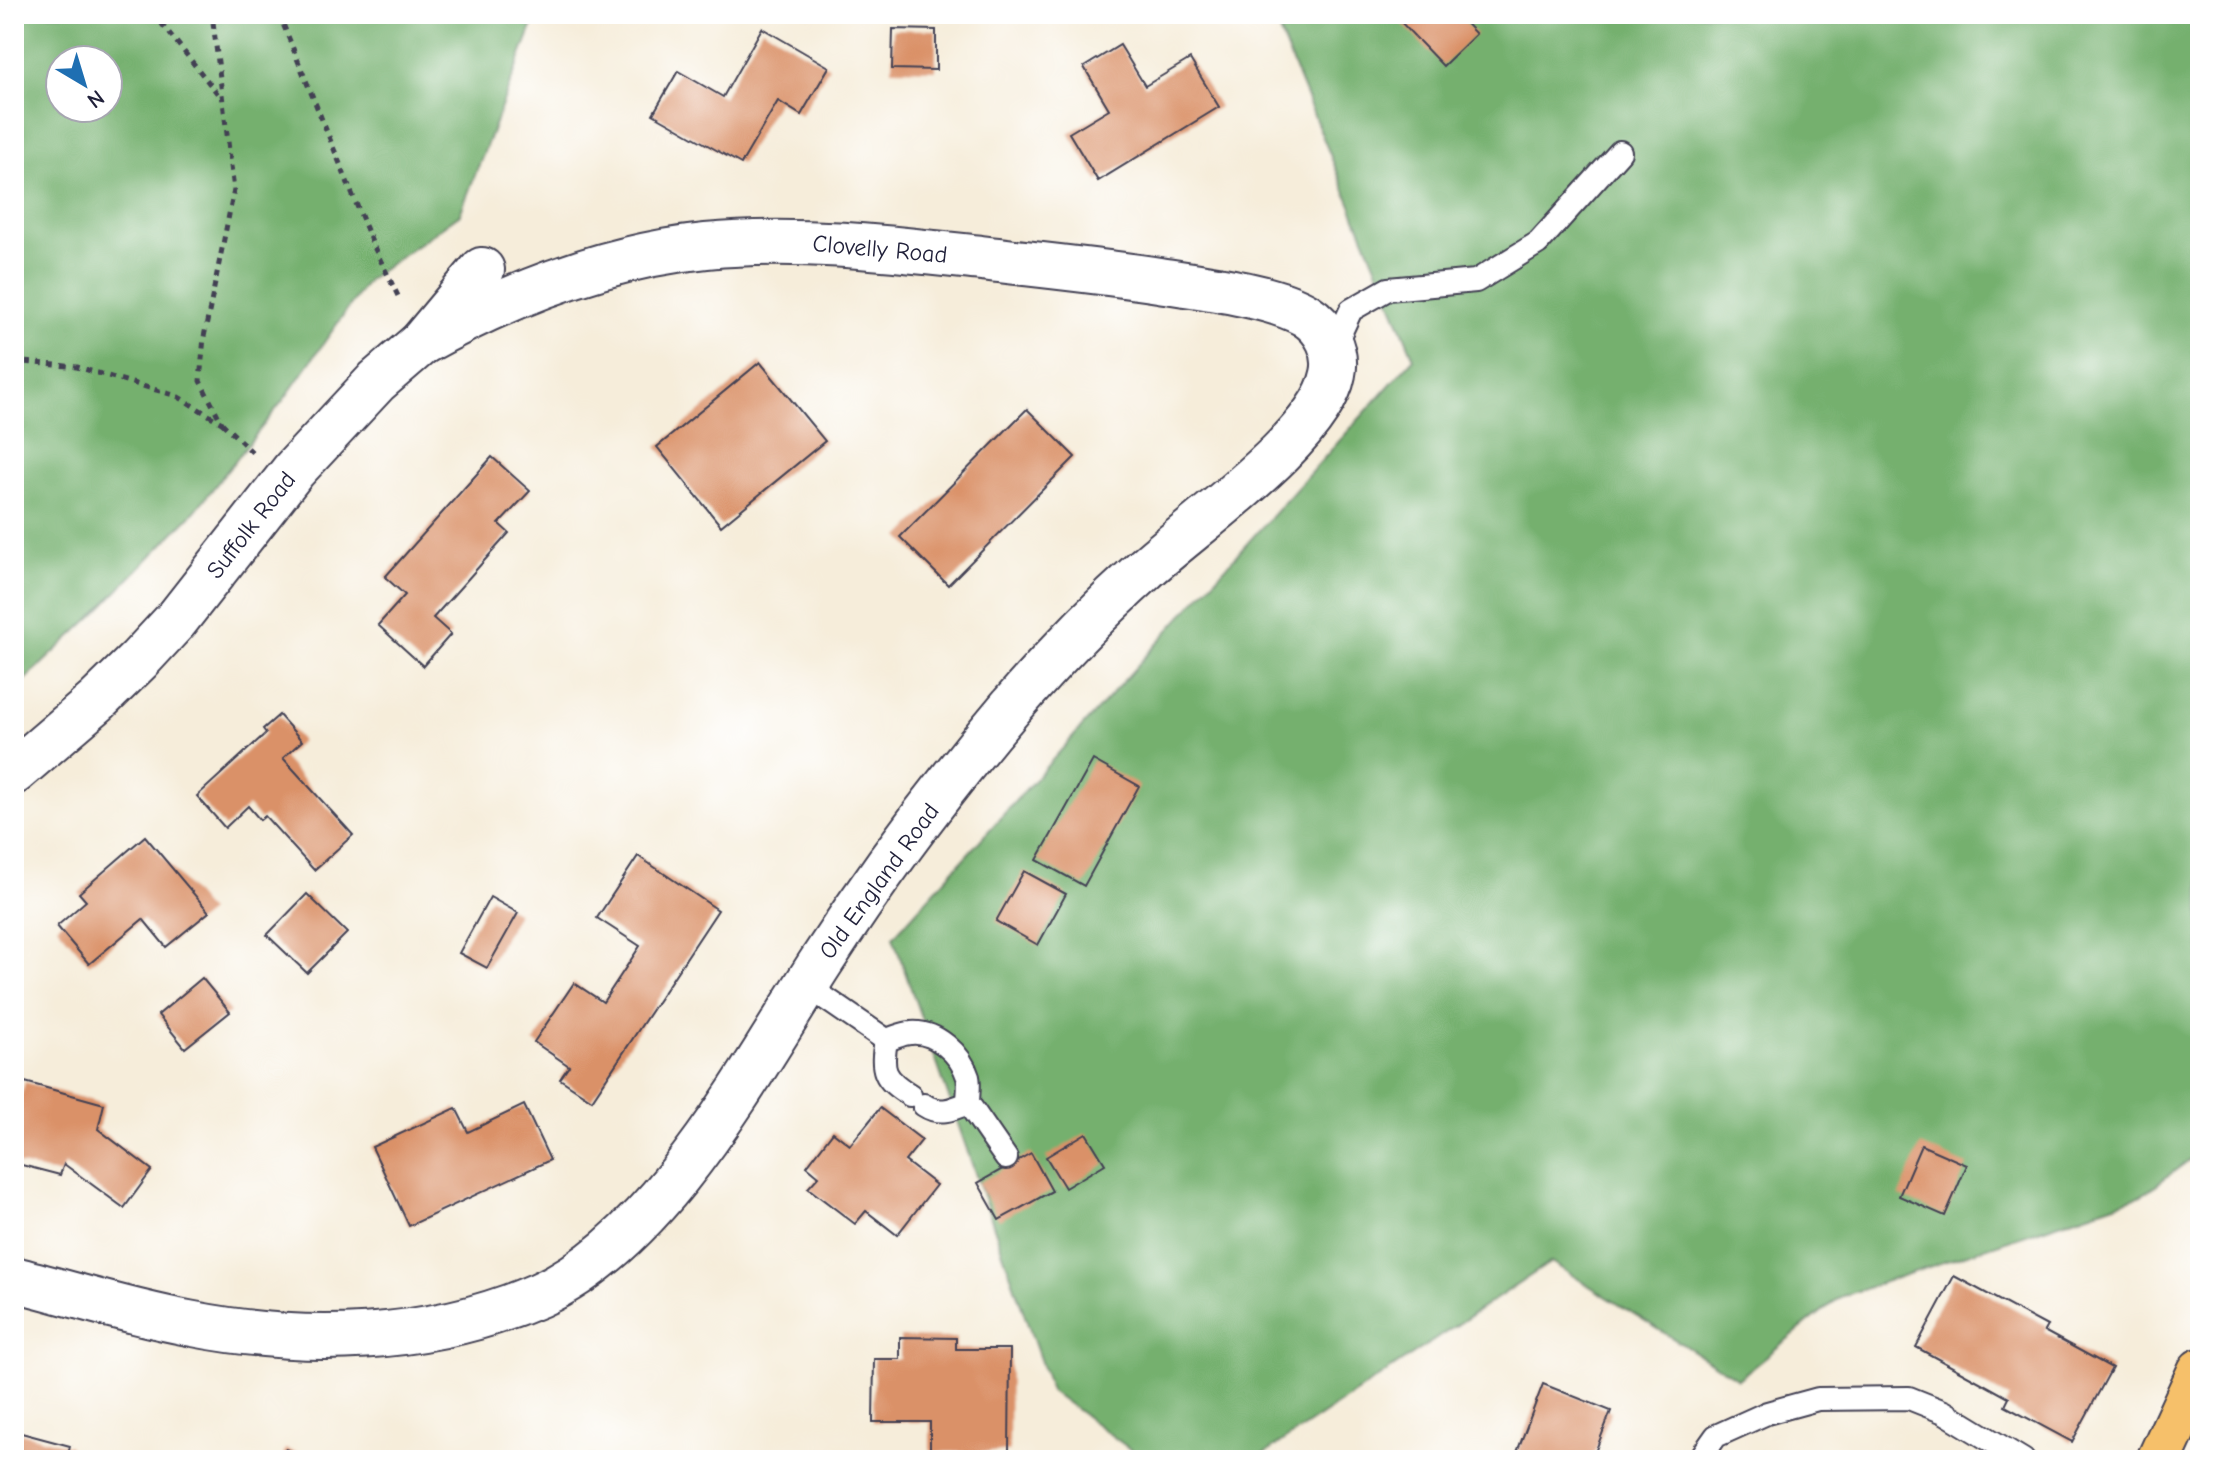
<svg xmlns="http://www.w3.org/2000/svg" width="2214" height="1474" viewBox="0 0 2214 1474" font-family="'Comic Neue',sans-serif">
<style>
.forest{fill:#75b06e;stroke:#4c6954;stroke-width:2;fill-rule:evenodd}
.building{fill:#da9167}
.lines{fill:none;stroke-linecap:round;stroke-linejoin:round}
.service-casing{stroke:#424053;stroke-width:26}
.minor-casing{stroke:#424053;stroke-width:48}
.primary-casing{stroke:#424053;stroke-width:48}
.path{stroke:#424053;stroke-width:5;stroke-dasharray:6 6;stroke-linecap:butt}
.service{stroke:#fff;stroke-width:22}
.minor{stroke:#fff;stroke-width:44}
.primary{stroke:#f6c06b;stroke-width:44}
.labels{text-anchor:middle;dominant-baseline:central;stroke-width:8;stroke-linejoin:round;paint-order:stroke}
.street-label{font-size:24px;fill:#22223b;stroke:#fff}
</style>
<rect width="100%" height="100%" fill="#fff"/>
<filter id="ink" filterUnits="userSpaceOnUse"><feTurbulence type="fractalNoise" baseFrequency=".0125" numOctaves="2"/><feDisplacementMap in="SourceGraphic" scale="16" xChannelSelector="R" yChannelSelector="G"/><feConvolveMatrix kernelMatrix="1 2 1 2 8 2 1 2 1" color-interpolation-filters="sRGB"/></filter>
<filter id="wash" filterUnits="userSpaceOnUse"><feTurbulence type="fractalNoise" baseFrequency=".006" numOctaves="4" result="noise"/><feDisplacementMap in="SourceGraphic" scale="32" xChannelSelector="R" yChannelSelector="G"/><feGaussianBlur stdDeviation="1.8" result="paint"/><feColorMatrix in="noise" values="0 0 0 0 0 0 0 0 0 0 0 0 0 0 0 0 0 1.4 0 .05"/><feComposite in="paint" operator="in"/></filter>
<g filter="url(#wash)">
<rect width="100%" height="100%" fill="#f6edda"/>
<!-- forest -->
<g class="forest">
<path d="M 14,14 L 537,14 L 460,214 L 368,280 L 285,398 L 195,511 L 95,614 L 14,690 ZM 60,60 L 108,60 L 108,108 L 60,108 Z"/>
<polygon points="1272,14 2200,14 2200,1152 2142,1195 1840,1297 1738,1379 1551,1262 1255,1460 1145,1460 1051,1391 893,937 1414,358"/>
</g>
<g id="blocks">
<!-- building -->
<g class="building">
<polygon points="1399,14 1457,14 1476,34 1443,66 1396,17"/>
<polygon points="762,28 829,67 801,115 778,101 741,164 653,114 678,71 723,97"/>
<polygon points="893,29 936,30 936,70 892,69"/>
<polygon points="1120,45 1145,86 1190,59 1219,107 1098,181 1069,133 1109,109 1084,67"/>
<polygon points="760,362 825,441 721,526 657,447"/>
<polygon points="1027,409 1075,457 948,585 900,537"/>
<polygon points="492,457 530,491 499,524 509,533 433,618 451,634 423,666 378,625 405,595 385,577"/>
<polygon points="279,715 302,741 283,758 353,835 314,870 265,816 260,820 248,806 225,828 197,796 266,733 263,729"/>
<polygon points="1093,760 1139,786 1084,886 1037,860"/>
<polygon points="145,836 209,912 166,947 143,919 89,964 57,926 86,901 79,893"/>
<polygon points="638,856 718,910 592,1100 560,1079 569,1066 534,1042 574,983 603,1002 640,946 597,918"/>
<polygon points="1024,871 1066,894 1038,945 996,921"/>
<polygon points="307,894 347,933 307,973 267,935"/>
<polygon points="490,897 518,913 487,968 459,953"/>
<polygon points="202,978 230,1012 185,1048 158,1015"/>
<polygon points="25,1082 104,1104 98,1129 152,1170 124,1208 64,1164 60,1175 14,1163 14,1093 21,1095"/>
<polygon points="524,1105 550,1160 409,1226 372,1147 456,1108 468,1132"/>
<polygon points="880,1108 922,1140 905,1161 936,1185 897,1235 866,1211 855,1224 808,1188 819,1176 807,1166 833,1132 850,1145"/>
<polygon points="1086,1133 1105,1164 1065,1188 1046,1157"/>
<polygon points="1921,1145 1967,1165 1945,1216 1899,1196"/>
<polygon points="1031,1153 1052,1191 999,1220 978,1183"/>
<polygon points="1954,1276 2047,1326 2044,1331 2112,1368 2072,1442 2005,1406 2009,1398 1916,1347"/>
<polygon points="900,1337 956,1338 956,1349 1010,1349 1009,1452 930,1452 930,1422 873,1422 874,1359 900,1359"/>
<polygon points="1543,1384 1611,1411 1592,1460 1514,1460"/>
<polygon points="14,1431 70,1446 67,1460 14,1460"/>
<polygon points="285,1449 320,1459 320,1460 282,1460"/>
</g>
</g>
</g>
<g filter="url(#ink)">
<use href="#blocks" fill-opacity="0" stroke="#424053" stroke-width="2"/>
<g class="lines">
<defs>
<g id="service">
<polyline points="1333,349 1351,310 1388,289 1476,281 1538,243 1620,152"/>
<path d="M 806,985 L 886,1040 C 881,1070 883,1079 910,1095"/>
<path d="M 886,1040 C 894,1038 903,1033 911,1033 C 936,1031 961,1054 968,1077 C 970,1085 968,1094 968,1103 C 951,1110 939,1115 924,1105"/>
<polyline points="968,1103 1006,1158"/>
<polyline points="1699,1460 1716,1436 1767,1413 1818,1399 1909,1398 1944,1412 2023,1460"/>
</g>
<g id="minor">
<polyline points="14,772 97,701 139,660 177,619 294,470 377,381 421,343 482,270"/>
<path d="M 14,1279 C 72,1294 129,1312 188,1323 C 304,1346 430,1343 539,1295 C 661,1241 751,1070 821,962 C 878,874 942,788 1010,708 C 1052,659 1096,613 1144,570 C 1193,525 1321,438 1333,374 C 1338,351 1325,327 1306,315 C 1273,295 1198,286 1159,280 C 1100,271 1040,265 981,258 C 890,248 798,237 706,246 C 607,256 508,295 421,343"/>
</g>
<polyline id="primary" points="2159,1460 2200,1371"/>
</defs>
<!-- service casing -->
<use href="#service" class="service-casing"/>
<!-- minor casing -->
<use href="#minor" class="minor-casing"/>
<!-- primary casing -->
<use href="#primary" class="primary-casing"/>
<!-- path -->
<g class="path">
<polyline points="154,14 221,98"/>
<polyline points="279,14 373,245 400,300"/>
<polyline points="14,361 77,367 177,396 222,423 200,381 204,337 234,190 212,14"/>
<polyline points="222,423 253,453"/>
</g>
<!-- service -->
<use href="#service" class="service"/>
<!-- minor -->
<use href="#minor" class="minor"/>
<!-- primary -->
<use href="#primary" class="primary"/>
</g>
</g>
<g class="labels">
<!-- street labels -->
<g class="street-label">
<text transform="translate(880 249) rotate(5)">Clovelly Road</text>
<text transform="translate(251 525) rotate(-52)">Suffolk Road</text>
<text transform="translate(879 881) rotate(-54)">Old England Road</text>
</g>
</g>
<!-- margin -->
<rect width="2214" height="1474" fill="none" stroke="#fff" stroke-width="48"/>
<!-- north arrow -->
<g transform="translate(84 84) rotate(142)"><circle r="38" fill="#ffffff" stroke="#a7a7b1" stroke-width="2"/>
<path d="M0-6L14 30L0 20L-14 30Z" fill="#1f6fb2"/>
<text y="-12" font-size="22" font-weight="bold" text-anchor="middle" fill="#22223b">N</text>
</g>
</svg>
